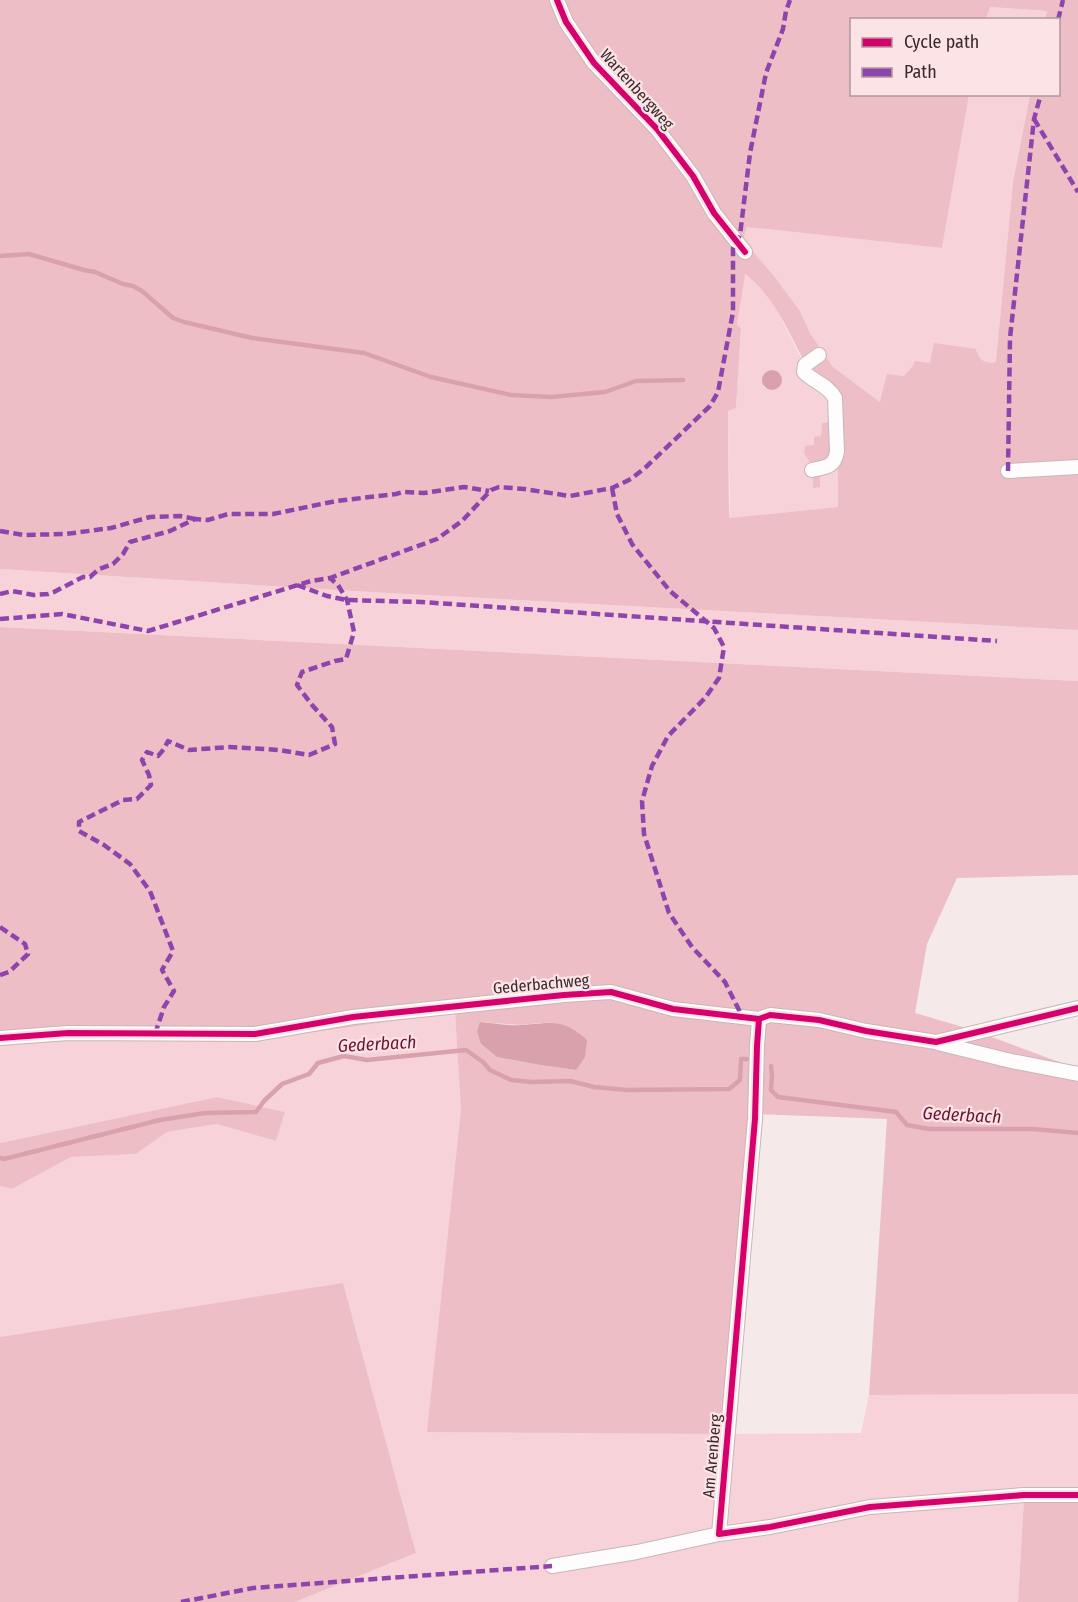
<svg xmlns="http://www.w3.org/2000/svg" width="1078" height="1602" viewBox="0 0 1078 1602" font-family="'Fira Sans Condensed',sans-serif">
<style>
.green{fill:#f7d2d8;fill-rule:evenodd}
.forest{fill:#eebec6;fill-rule:evenodd}
.water{fill:#d9a1ac}
.lines{fill:none;stroke-linecap:round;stroke-linejoin:round}
.stream{stroke:#d9a1ac;stroke-width:4.5}
.minor-casing{stroke:#c5b8b9;stroke-width:16}
.minor{stroke:#fefcfc;stroke-width:14}
.quiet{stroke:#8e44ad;stroke-width:4.5;stroke-dasharray:9 4.5;stroke-linecap:butt}
.cycleway-casing{stroke:#fce3e6;stroke-width:10}
.cycleway{stroke:#d6006c;stroke-width:6}
.labels{text-anchor:middle;dominant-baseline:central;stroke-width:4.5;stroke-linejoin:round;paint-order:stroke}
.street-label{font-size:16px;fill:#39292c;stroke:#fce3e6}
.water-label{font-size:18px;font-style:italic;fill:#6c1230;stroke:#fce3e6}
</style>
<rect width="100%" height="100%" fill="#f6e9ea"/>
<!-- green -->
<g class="green">
<polygon points="989,7 1047,11 1045,19 986,20"/>
<path d="M 969,95 L 1030,95 L 1013,182 L 996,362 L 994,363 C 983,362 979,359 976,349 L 931,363 L 914,365 L 880,402 L 833,367 L 810,333 L 800,311 L 774,276 L 743,240 L 747,227 L 942,248 Z"/>
<path d="M 744,274 L 752,280 L 767,295 L 779,314 L 815,386 L 831,401 L 830,420 L 822,423 L 821,436 L 814,445 L 812,466 L 813,487 L 820,471 L 838,461 L 838,507 L 729,518 L 730,498 L 728,411 L 736,408 L 741,328 L 737,326 ZM 768,370 L 773,370 L 781,375 L 781,382 L 777,389 L 764,388 L 763,377 Z"/>
<polygon points="0,569 352,591 1078,630 1078,681 0,627"/>
<polygon points="455,1012 461,1110 724,1434 861,1433 869,1395 1078,1394 1078,1497 1024,1498 1018,1602 295,1602 416,1553 343,1284 0,1337 0,1186 12,1189 71,1157 136,1154 167,1132 217,1124 276,1141 285,1112 217,1097 0,1143 0,1042 70,1038 254,1041"/>
</g>
<!-- forest -->
<g class="forest">
<path d="M 0,0 L 1078,0 L 1078,630 L 352,591 L 0,569 ZM 990,7 L 1047,11 L 1045,19 L 1058,20 L 1058,94 L 1030,95 L 1013,182 L 996,361 L 994,363 C 983,362 979,360 976,349 L 934,343 L 930,363 L 915,361 C 914,367 907,371 904,376 L 887,374 L 880,402 L 833,367 L 810,333 L 800,311 L 774,276 L 743,240 L 747,227 L 942,248 L 969,95 L 852,94 L 852,20 L 986,19 ZM 745,274 C 773,295 787,329 803,359 C 800,363 797,367 797,372 C 798,379 822,392 828,396 L 832,418 L 827,422 L 822,423 L 821,436 L 814,437 L 814,445 L 805,446 L 804,453 L 812,466 L 813,488 L 820,487 L 820,471 L 838,462 L 838,507 L 729,518 L 728,411 L 736,408 L 741,328 L 737,325 Z"/>
<path d="M 0,627 L 1078,681 L 1078,875 L 957,878 L 927,944 L 915,1013 L 973,1030 L 1078,1069 L 1078,1394 L 869,1395 L 887,1119 L 752,1114 L 724,1434 L 427,1432 L 461,1110 L 455,1012 L 254,1041 L 70,1038 L 0,1042 ZM 480,1022 L 520,1025 L 541,1023 L 576,1070 L 540,1065 L 497,1057 L 481,1044 Z"/>
<polygon points="217,1097 285,1112 276,1141 217,1124 167,1132 136,1154 71,1157 12,1189 0,1186 0,1143"/>
<polygon points="343,1283 416,1553 295,1602 0,1602 0,1337"/>
<polygon points="1078,1497 1078,1602 1018,1602 1024,1498"/>
</g>
<!-- water -->
<g class="water">
<circle cx="772" cy="380" r="10"/>
<path d="M 480,1022 C 493,1023 508,1026 522,1025 C 553,1023 562,1018 587,1040 L 585,1057 L 576,1070 L 540,1065 L 497,1057 L 481,1044 L 477,1031 Z"/>
</g>
<g class="lines">
<!-- stream -->
<g class="stream">
<polyline points="0,256 29,254 84,270 95,272 123,284 133,286 142,291 173,318 184,322 252,338 364,353 431,377 511,395 551,397 605,392 636,381 683,380"/>
<polyline points="771,1066 772,1075 771,1090 778,1097 896,1112 907,1125 929,1129 1033,1129 1078,1133"/>
<polyline points="0,1158 4,1159 160,1120 205,1113 256,1112 264,1101 282,1084 309,1074 318,1063 344,1056 367,1060 466,1050 483,1062 490,1070 511,1080 532,1082 570,1081 594,1087 627,1090 729,1089 740,1080 741,1059 747,1059"/>
</g>
<defs>
<g id="minor">
<polyline points="557,0 566,22 594,63 657,129 693,176 714,213 745,252"/>
<path d="M 812,470 C 825,467 834,468 837,452 L 835,398 C 828,385 814,382 804,372 L 805,365 L 819,355"/>
<polyline points="1008,471 1078,467"/>
<polyline points="0,1038 68,1033 255,1034 353,1017 564,995 611,992 673,1009 759,1019 770,1015 819,1020 866,1031 936,1042 1078,1008"/>
<polyline points="938,1043 1011,1061 1078,1074"/>
<polyline points="719,1534 755,1119 757,1046 759,1019"/>
<polyline points="552,1566 637,1552 719,1534 770,1527 870,1507 1024,1495 1078,1495"/>
</g>
</defs>
<!-- minor casing -->
<use href="#minor" class="minor-casing"/>
<!-- minor -->
<use href="#minor" class="minor"/>
<!-- quiet -->
<g class="quiet">
<polyline points="1058,20 1063,0"/>
<polyline points="1034,119 1078,192"/>
<polyline points="1008,471 1010,338 1034,119 1041,94"/>
<polyline points="612,488 617,514 632,544 670,591 714,628 724,647 719,678 705,698 668,736 652,766 642,801 644,834 669,913 692,947 725,982 742,1016"/>
<polyline points="0,531 24,535 66,534 111,528 150,517 180,516 195,519"/>
<polyline points="297,585 327,596 347,600 421,602 997,641"/>
<polyline points="0,594 12,591 34,595 48,594 54,592 83,577 90,577 99,569 113,564 123,554 130,542 170,531 195,519 208,520 228,514 273,514 336,501 396,494 403,492 424,493 464,487 489,491"/>
<polyline points="0,619 62,614 148,631 311,581 330,578 437,539 462,521 491,490 499,487 524,489 570,496 612,488 631,479 646,467 710,406 718,392 733,312 733,248 740,235 750,153 766,73 783,29 786,11 790,0"/>
<polyline points="0,927 25,944 28,954 9,972 0,975"/>
<polyline points="155,1034 164,1007 174,991 162,970 173,951 150,891 130,864 104,845 79,831 79,822 123,800 137,799 151,785 149,775 142,760 147,752 158,756 164,749 168,741 189,750 230,747 279,750 309,755 335,744 332,727 312,705 297,685 302,672 335,661 346,659 354,632 347,600 338,585 330,578"/>
<polyline points="181,1602 253,1588 552,1566"/>
</g>
<defs>
<g id="cycleway">
<polyline points="557,0 566,22 594,63 657,129 693,176 714,213 745,252"/>
<polyline points="759,1019 757,1046 755,1119 719,1534 770,1527 870,1507 1024,1495 1078,1495"/>
<polyline points="0,1038 68,1033 255,1034 353,1017 564,995 611,992 673,1009 759,1019 770,1015 819,1020 866,1031 936,1042 1078,1008"/>
</g>
</defs>
<!-- cycleway casing -->
<use href="#cycleway" class="cycleway-casing"/>
<!-- cycleway -->
<use href="#cycleway" class="cycleway"/>
</g>
<g class="labels">
<!-- street labels -->
<g class="street-label">
<text transform="translate(637 89) rotate(48)">Wartenbergweg</text>
<text transform="translate(541 984) rotate(-5)">Gederbachweg</text>
<text transform="translate(712 1456) rotate(-85)">Am Arenberg</text>
</g>
<!-- water labels -->
<g class="water-label">
<text transform="translate(377 1044) rotate(-3)">Gederbach</text>
<text transform="translate(962 1115) rotate(3)">Gederbach</text>
</g>
</g>
<!-- legend -->
<rect x="850" y="18" width="210" height="78" fill="#fce3e6" stroke="#ae999c" stroke-width="1.5"/>
<rect x="862" y="38" width="30" height="9" fill="#d6006c" stroke="#ae999c" stroke-width="1.5"/>
<text x="904" y="48" font-size="18" fill="#39292c">Cycle path</text>
<rect x="862" y="68" width="30" height="9" fill="#8e44ad" stroke="#ae999c" stroke-width="1.5"/>
<text x="904" y="78" font-size="18" fill="#39292c">Path</text>
</svg>
